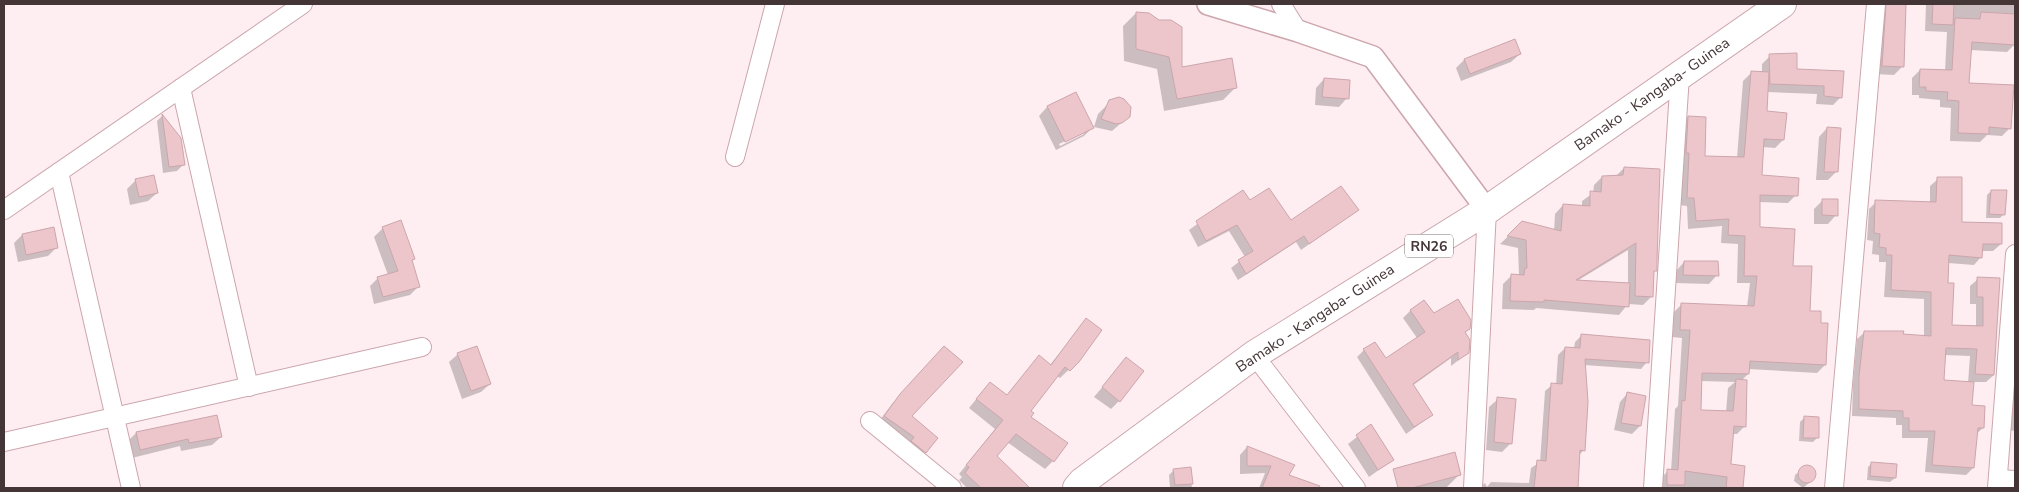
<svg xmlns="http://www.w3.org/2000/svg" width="2019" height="492" viewBox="0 0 2019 492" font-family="'Nunito Sans',sans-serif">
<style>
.shadow{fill:#0003;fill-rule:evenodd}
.building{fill:#edc6cc;stroke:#cba6ac}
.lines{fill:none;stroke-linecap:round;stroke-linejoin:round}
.minor-casing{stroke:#cba6ac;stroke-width:20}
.tertiary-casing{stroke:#cba6ac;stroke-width:24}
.primary-casing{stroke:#cba6ac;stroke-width:30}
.minor{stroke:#fff;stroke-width:18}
.tertiary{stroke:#fff;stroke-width:21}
.primary{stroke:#fff;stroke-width:28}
.labels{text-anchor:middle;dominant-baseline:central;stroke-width:4;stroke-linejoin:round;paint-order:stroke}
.shield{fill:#fff;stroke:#7c7273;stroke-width:1}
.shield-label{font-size:14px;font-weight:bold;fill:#443537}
.street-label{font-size:15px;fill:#443537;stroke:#fff}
</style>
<rect width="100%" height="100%" fill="#ffeef1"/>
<!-- shadow -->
<g class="shadow">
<polygon points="1875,4 1906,4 1903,66 1894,75 1874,74"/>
<polygon points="1926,4 2015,4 2015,44 2007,52 1970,50 1968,84 2010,128 2002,136 1987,135 1980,142 1950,141 1951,108 1940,107 1940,100 1919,98 1919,95 1912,95 1912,78 1920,70 1945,71 1947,32 1925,31"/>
<polygon points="1136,13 1180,69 1236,87 1223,100 1164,111 1157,69 1124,61 1123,26"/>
<polygon points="1520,54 1511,62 1461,81 1456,68 1464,60"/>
<path d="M 1770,56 L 1796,70 L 1842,72 L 1841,97 L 1833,105 L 1816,104 L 1817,94 L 1767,92 L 1766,112 L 1783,140 L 1775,148 L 1762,147 L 1761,176 L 1796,195 L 1788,203 L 1758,202 L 1758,228 L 1791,267 L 1809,312 L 1825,365 L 1817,373 L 1748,369 L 1748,374 L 1741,381 L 1745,426 L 1737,434 L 1732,434 L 1729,465 L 1744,467 L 1741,488 L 1659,488 L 1660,479 L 1668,471 L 1671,471 L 1675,409 L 1678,406 L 1682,338 L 1672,337 L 1674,312 L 1682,304 L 1747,307 L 1750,283 L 1737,283 L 1738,244 L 1721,243 L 1722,226 L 1688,229 L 1687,206 L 1679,205 L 1681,125 L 1688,117 L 1704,157 L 1737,158 L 1743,81 L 1751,73 L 1762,73 L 1762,64 ZM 1700,381 L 1735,382 L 1728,388 L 1726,412 L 1700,411 Z"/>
<polygon points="1324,79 1347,98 1339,107 1315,105 1316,88"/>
<path d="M 1075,94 L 1092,128 L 1084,136 L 1056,150 L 1039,116 L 1047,107 ZM 1084,132 L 1084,134 L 1060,146 L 1059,144 Z"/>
<polygon points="1107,105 1129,116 1112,131 1094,127 1098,114"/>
<polygon points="163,115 184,164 177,171 163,173 157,121"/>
<polygon points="1827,128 1836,172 1828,180 1816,180 1819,137"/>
<path d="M 1624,168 L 1655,271 L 1653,273 L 1652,296 L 1643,305 L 1628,304 L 1619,315 L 1536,308 L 1534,310 L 1502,309 L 1503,284 L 1512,275 L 1519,276 L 1518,248 L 1500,244 L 1522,223 L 1554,231 L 1555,214 L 1563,205 L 1582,206 L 1582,201 L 1593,193 L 1594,185 L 1602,177 L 1616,176 ZM 1628,250 L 1628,284 L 1577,281 Z"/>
<path d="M 1938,179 L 1960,223 L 2001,244 L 1993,251 L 1982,251 L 1981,257 L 1974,265 L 1948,263 L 1947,284 L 1951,326 L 1976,327 L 1976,304 L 1970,304 L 1970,286 L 1978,279 L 1999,279 L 1994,375 L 1986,382 L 1973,382 L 1971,406 L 1983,428 L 1976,434 L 1973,468 L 1966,475 L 1925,472 L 1928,438 L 1902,438 L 1902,425 L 1896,425 L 1896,418 L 1852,416 L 1853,384 L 1857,339 L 1865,332 L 1924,337 L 1924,299 L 1884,297 L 1886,262 L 1879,262 L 1879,255 L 1872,254 L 1873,241 L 1867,240 L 1869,209 L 1876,202 L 1930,203 L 1930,186 ZM 1944,355 L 1970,356 L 1968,383 L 1942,381 Z"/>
<polygon points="136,180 157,193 148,201 130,205 127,189"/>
<polygon points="1243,191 1250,202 1290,222 1357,210 1301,250 1296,242 1238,280 1231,268 1245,257 1229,231 1198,247 1189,230"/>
<polygon points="1991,191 2004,214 2000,218 1986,218 1987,195"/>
<polygon points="1823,200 1836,215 1828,224 1814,224 1814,209"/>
<polygon points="400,222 414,259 411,262 418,287 410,295 374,304 370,286 378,278 388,275 374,237 382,229"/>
<polygon points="22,235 57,247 48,256 18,262 14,243"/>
<polygon points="1684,262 1717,275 1709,284 1675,283 1676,271"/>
<polygon points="1411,310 1433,315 1469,328 1464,333 1468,353 1451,366 1451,358 1412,386 1432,415 1406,434 1357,357 1364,350 1385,360 1417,338 1403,318"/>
<polygon points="1086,320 1078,361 1060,378 1057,376 1030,411 1029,417 1053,461 1045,469 1007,442 995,456 1022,482 1015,488 967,488 959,480 962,477 959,474 995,429 969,408 982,392 1006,396 1039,357 1050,365"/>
<polygon points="2015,328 2015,431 2007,430"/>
<polygon points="1582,335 1647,362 1641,369 1584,365 1584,450 1579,455 1577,488 1479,488 1485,483 1487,487 1491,482 1529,483 1531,468 1540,462 1545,391 1552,385 1556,385 1558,355 1565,348 1574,348 1575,342"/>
<polygon points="458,354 490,384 481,392 462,399 449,362"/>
<polygon points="936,356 911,416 925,452 917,460 877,424 892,404"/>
<polygon points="1126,359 1119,401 1111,409 1094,397"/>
<polygon points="1627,394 1645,397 1640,426 1632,434 1614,430 1620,402"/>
<polygon points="1498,399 1511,443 1502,452 1486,450 1489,407"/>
<polygon points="1804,418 1817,438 1813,442 1799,441 1800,422"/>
<polygon points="1371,426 1393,460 1369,477 1348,444"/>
<polygon points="136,433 221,437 212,445 181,451 180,446 132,458 128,441"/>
<polygon points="1247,447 1287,476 1305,482 1303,488 1259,488 1265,473 1240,474 1240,455"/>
<polygon points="1441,457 1460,474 1447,487 1402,488"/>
<polygon points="1872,463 1895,478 1890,482 1867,480 1868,467"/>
<polygon points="1805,467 1811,468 1815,472 1814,479 1803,488 1794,481 1795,475"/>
<polygon points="1190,469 1192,488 1170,488 1169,475 1174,470"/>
</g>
<!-- building -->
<g class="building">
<polygon points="1886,4 1906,4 1904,67 1882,66"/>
<polygon points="1933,4 1954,4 1953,25 1932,24"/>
<polygon points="1136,12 1149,13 1159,20 1171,20 1182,27 1182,67 1232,58 1237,88 1177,99 1169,57 1136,49"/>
<polygon points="1981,12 2015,14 2015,45 1972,42 1969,83 2014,85 2011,129 1989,127 1989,134 1958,133 1959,101 1947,100 1948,92 1926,91 1926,87 1919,87 1920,69 1952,70 1955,18 1980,19"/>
<polygon points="1515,39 1521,54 1470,74 1464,59"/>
<polygon points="1797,53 1797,69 1844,71 1842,98 1824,96 1824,86 1770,84 1769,54"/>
<polygon points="1751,71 1769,72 1767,111 1787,113 1784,140 1764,139 1762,175 1799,178 1798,196 1760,195 1760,227 1795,229 1793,266 1812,266 1810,311 1821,311 1821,323 1828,323 1826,365 1750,361 1749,374 1702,373 1701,410 1733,411 1736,379 1747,380 1746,427 1734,426 1731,464 1745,466 1743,488 1726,488 1727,477 1685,471 1685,485 1667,485 1667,469 1678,470 1682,400 1685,401 1690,330 1680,330 1681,303 1754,306 1757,276 1744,276 1745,236 1728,235 1729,219 1696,221 1694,198 1687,198 1689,153 1686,153 1688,116 1706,117 1705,156 1744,157"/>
<polygon points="1324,78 1350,80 1349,99 1322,97"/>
<polygon points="1076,92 1094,128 1065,142 1047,106"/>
<polygon points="1119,97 1124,99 1131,107 1130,117 1122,123 1116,124 1101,119 1109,100"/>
<polygon points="162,114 181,138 185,165 169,167"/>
<polygon points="1827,127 1841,128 1838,172 1824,172"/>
<polygon points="1624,167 1660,169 1657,260 1657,271 1654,271 1653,297 1635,296 1636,243 1576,280 1630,283 1629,307 1544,300 1544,302 1510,301 1511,274 1524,275 1525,268 1527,268 1526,240 1507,236 1522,221 1561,231 1563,204 1590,206 1590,191 1601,192 1602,176 1623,175"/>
<polygon points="154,175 158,193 139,197 135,179"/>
<polygon points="1937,177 1962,177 1962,222 2002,223 2002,244 1983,244 1982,258 1949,255 1948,283 1954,283 1952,325 1983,326 1983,297 1977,297 1977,277 2000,278 1994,375 1975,374 1977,349 1946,348 1944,380 1974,382 1972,405 1985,406 1984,428 1978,428 1974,468 1932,465 1935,431 1909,431 1909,418 1903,418 1903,411 1859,409 1859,376 1864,331 1904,331 1903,334 1931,336 1931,292 1891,290 1892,255 1886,255 1886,248 1879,247 1880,234 1874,233 1875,200 1936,202"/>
<polygon points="1341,186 1359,210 1309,244 1304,236 1246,274 1238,260 1253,251 1237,225 1206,241 1196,221 1243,190 1250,200 1269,188 1291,220"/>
<polygon points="1991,190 2007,190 2005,215 1989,214"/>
<polygon points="1822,199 1838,199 1838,216 1822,215"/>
<polygon points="401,220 415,259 412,260 420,287 383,297 377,277 398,271 382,227"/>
<polygon points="54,227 58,248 26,255 22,234"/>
<polygon points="1684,261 1718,261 1719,276 1683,275"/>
<polygon points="1458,299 1471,320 1470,329 1465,332 1470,340 1469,353 1458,360 1458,352 1413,384 1433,415 1414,427 1363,349 1375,342 1386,358 1425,332 1410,310 1424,300 1434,313"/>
<polygon points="1086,318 1102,330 1079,362 1070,371 1065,367 1031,411 1034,413 1031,417 1068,443 1054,462 1016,434 997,456 1030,488 981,488 965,473 969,467 966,465 1003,420 976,399 990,382 1007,395 1039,355 1051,365"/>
<polygon points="1581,334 1650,340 1649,363 1585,359 1588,402 1585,451 1580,450 1578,488 1534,488 1537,460 1546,461 1551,383 1562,384 1565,347 1580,348"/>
<polygon points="477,346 491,384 471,391 457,353"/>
<polygon points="944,346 963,362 912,416 938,438 926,453 911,441 914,437 884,416 900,394"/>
<polygon points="1126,357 1144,371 1120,402 1102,387"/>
<polygon points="1627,392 1646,396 1641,426 1621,423"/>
<polygon points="1497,397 1516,399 1512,444 1494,442"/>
<polygon points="217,415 222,437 189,443 188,439 140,450 136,432"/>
<polygon points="1804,416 1819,417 1819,438 1803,438"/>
<polygon points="1371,424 1394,460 1378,470 1356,435"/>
<polygon points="1247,446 1295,465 1289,475 1320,486 1319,488 1262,488 1271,466 1247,466"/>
<polygon points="1455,452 1461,475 1412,488 1398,488 1393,469"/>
<polygon points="1871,462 1897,464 1896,478 1870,476"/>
<circle cx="1807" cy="474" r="9"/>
<polygon points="1191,467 1193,484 1175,485 1173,469"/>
</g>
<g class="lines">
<defs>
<g id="minor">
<polyline points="1281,4 1298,31"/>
<polyline points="181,88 249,387"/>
<polyline points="735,157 775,4"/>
<polyline points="59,172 131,488"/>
<polyline points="4,210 303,4"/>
<polyline points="1254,355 1356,488"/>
<polyline points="870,421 952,488"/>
<polyline points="4,442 422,347"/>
<polyline points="1998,479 2015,480"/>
<polyline points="1473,488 1487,210"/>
<polyline points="1653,488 1680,75"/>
<polyline points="1834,488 1876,4"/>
<polyline points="1997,488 2015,254"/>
</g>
<polyline id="tertiary" points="1208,4 1298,31 1373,57 1487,210"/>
<polyline id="primary" points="1077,488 1082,482 1254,355 1487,210 1782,4"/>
</defs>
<!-- minor casing -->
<use href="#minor" class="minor-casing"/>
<!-- tertiary casing -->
<use href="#tertiary" class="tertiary-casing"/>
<!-- primary casing -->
<use href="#primary" class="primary-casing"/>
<!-- minor -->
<use href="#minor" class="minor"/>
<!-- tertiary -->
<use href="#tertiary" class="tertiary"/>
<!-- primary -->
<use href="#primary" class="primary"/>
</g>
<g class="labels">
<!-- shield labels -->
<rect class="shield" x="1405" y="234.5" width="48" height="23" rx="4"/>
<g class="shield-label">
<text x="1429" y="246">RN26</text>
</g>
<!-- street labels -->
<g class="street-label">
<text transform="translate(1652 94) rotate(-35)">Bamako - Kangaba- Guinea</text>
<text transform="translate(1315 318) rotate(-33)">Bamako - Kangaba- Guinea</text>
</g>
</g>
<!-- border -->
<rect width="2019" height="492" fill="none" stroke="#443537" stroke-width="10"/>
</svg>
